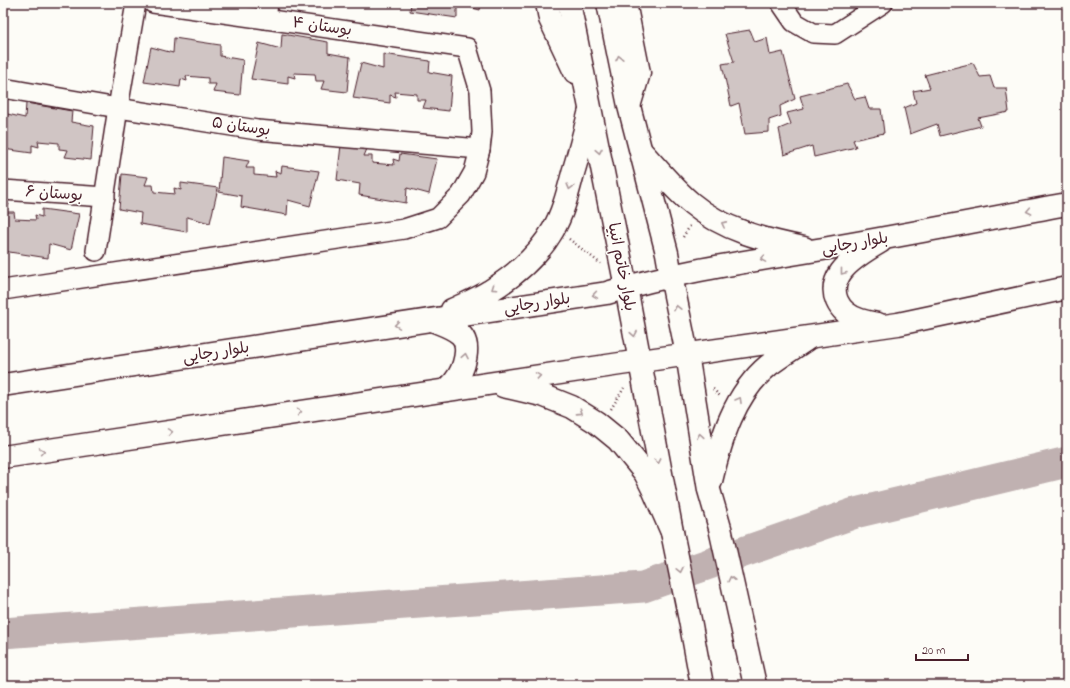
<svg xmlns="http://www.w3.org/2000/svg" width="1070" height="688" viewBox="0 0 1070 688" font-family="'Indie Flower','Playpen Sans Arabic',sans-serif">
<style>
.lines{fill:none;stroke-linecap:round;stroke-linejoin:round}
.river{stroke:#c0b1b1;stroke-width:31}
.building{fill:#d0c5c4;stroke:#4a1f2b}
.street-casing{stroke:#4a1f2b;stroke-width:22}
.secondary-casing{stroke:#4a1f2b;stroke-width:25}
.path{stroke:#4a1f2b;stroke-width:2.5;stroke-dasharray:1 3;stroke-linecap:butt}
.street{stroke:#fdfcf7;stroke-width:19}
.secondary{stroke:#fdfcf7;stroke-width:22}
.oneway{stroke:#ac999b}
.labels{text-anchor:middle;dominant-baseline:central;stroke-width:3;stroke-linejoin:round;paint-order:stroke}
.street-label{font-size:16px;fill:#4a1f2b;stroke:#fdfcf7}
</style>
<rect width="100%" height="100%" fill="#fdfcf7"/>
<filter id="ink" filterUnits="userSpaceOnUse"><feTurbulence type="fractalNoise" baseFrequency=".025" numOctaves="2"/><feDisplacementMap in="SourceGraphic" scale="8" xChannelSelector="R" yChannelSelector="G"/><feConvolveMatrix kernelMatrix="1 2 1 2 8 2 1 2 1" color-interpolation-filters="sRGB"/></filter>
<g filter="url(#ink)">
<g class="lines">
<!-- river -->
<polyline class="river" points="3,633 643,587 855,513 1067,462"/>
</g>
<!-- building -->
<g class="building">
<polygon points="411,3 481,3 480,10 457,4 457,18 410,11"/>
<polygon points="750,30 755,42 767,38 770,55 783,52 795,99 780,106 781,116 769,120 769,132 745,134 739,103 731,106 722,64 734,62 725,34"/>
<polygon points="282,34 328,42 328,53 350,57 347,92 321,89 324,81 316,81 315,74 294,73 295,78 288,76 288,84 251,79 259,43 281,49"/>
<polygon points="174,38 220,45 220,56 243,60 240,95 213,92 216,84 208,84 208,78 186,76 187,81 181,79 180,87 144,82 151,47 173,53"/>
<polygon points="383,54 430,61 429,72 452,76 449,111 423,108 426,100 417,100 417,94 395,92 396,97 390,95 390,103 353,98 361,63 383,69"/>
<polygon points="973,63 980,77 990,76 994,88 1006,88 1009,112 978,118 981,126 940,136 937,124 910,134 904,108 916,103 913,91 930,88 925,75"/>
<polygon points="847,84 855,99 865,97 869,109 881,109 884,133 853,140 856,147 814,157 812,146 784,155 779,129 791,124 787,113 804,109 800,96"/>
<polygon points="26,103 72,111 71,122 94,126 91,160 65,157 68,150 59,149 59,143 38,141 39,147 32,145 32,153 3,149 3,113 25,118"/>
<polygon points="341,145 367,149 364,156 372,156 372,163 394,165 393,159 399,161 400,154 437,159 429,194 407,188 406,203 359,195 360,184 337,180"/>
<polygon points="222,157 249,161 246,168 254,168 254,175 276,177 275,171 281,173 282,166 319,171 310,206 288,200 287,215 241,207 242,196 219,192"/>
<polygon points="122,174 148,177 145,185 153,185 154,192 175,194 174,188 181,190 181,183 218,188 210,223 187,217 187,232 140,224 141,213 119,209"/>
<polygon points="3,204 9,204 6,212 14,212 15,219 36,220 35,215 42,217 42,209 79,214 71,250 49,244 48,258 3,251"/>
</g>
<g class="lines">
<defs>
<g id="street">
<polyline points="781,3 794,22 813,33 835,34 883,3"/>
<polyline points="266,19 268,3"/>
<polyline points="3,88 118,108 257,130 480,149"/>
<polyline points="3,190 105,197"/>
<polyline points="96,251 118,108 136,3"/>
<polyline points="3,290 404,229 438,218 461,195 474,172 480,149 482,132 480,91 467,48 153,3"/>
</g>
<g id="secondary">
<polyline points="547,3 550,19 575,72"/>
<polyline points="569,3 626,287 672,532"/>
<polyline points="608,3 629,106 667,253 671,276 687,354 709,490 720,528 755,685"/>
<polyline points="625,3 639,73 630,103"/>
<path d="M 642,152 C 658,169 673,188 691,203 C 723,230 764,240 804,248"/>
<path d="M 452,310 C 464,304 478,299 490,291 C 514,276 538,256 553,230 C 563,213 568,192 573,173 C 579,153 584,134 589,114"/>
<path d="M 432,320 C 441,324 452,327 460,334 C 472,345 464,370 455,381 C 453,384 449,387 447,390"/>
<path d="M 878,324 C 872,323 866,322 860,320 C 838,313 827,292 841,272 C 849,261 868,249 880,242"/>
<path d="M 3,385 L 607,293 C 677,271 751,261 823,249 C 905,235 986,219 1067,204"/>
<polyline points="503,386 542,395 572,407 596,422 618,440 645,473 653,489 672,532 690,620 702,685"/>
<polyline points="3,457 620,364 898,324 1067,288"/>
<path d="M 711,481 C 721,439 734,394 769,365 C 781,356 794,348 807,339"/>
</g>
</defs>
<!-- street casing -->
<use href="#street" class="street-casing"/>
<!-- secondary casing -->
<use href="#secondary" class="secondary-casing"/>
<!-- path -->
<g class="path">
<polyline points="683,237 690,226"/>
<polyline points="569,239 601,264"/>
<polyline points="713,389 721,397"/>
<polyline points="611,409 624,388"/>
</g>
<!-- street -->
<use href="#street" class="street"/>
<!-- secondary -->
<use href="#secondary" class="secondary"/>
</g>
<!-- one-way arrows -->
<defs><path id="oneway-chevron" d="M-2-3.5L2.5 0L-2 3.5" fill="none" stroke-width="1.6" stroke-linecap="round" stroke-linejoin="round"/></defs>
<g class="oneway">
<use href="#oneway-chevron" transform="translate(619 58) rotate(-102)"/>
<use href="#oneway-chevron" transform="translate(599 151) rotate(79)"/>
<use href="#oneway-chevron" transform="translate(570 187) rotate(105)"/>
<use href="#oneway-chevron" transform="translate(1029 211) rotate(169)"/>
<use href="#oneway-chevron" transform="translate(724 224) rotate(-153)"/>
<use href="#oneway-chevron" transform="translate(763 259) rotate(170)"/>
<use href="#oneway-chevron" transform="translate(843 272) rotate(128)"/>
<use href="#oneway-chevron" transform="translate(494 288) rotate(146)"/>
<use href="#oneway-chevron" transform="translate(595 295) rotate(171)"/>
<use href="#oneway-chevron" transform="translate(677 308) rotate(-102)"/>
<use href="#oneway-chevron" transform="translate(397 325) rotate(171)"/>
<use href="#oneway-chevron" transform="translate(634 334) rotate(80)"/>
<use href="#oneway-chevron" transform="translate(465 356) rotate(-79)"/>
<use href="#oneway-chevron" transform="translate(538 376) rotate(-9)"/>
<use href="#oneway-chevron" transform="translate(739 400) rotate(-60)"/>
<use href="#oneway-chevron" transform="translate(299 412) rotate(-9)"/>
<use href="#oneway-chevron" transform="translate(580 412) rotate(33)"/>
<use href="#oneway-chevron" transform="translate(170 432) rotate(-9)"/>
<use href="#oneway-chevron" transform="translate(700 436) rotate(-99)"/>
<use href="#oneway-chevron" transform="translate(42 451) rotate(-9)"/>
<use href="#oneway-chevron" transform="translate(658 461) rotate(79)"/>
<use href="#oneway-chevron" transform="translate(680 570) rotate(78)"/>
<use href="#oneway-chevron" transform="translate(731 579) rotate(-103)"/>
</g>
</g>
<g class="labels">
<!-- street labels -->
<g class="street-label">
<text transform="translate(322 27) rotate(8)">بوستان ۴</text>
<text transform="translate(241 127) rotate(8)">بوستان ۵</text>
<text transform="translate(54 194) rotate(4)">بوستان ۶</text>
<text transform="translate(855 244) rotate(-10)">بلوار رجایی</text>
<text transform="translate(621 267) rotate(79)">بلوار خاتم انبیا</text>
<text transform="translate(537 304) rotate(-9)">بلوار رجایی</text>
<text transform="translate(216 353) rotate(-9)">بلوار رجایی</text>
</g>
</g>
<!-- margin -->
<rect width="1070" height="688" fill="none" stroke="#fdfcf7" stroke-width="16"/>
<rect x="8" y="8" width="1054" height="672" fill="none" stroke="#4a1f2b" stroke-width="1.5" filter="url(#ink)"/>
<!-- scale -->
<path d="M916 654v6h52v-6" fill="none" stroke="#4a1f2b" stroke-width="2"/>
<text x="922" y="654" font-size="12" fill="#4a1f2b" stroke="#fdfcf7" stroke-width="3" paint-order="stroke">20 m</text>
</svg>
